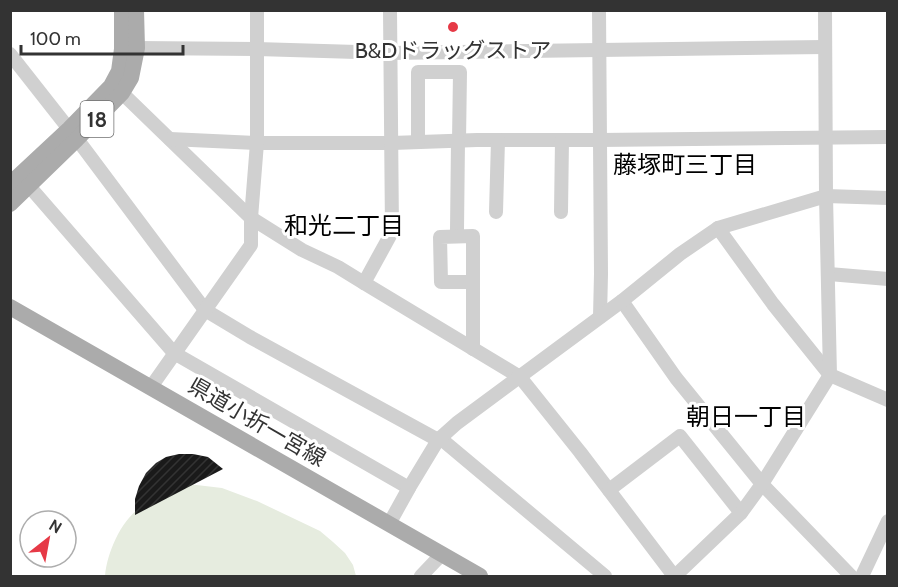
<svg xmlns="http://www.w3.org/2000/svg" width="898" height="587" viewBox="0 0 898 587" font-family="Cabin,'Noto Sans JP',sans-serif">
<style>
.garden{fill:#e6ecdf}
.building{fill:url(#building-hatch)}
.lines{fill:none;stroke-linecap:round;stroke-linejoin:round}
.minor{stroke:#d0d0d0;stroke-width:14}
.major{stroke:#ababab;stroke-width:16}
.poi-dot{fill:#e63946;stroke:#fff;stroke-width:2}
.labels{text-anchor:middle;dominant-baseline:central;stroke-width:6;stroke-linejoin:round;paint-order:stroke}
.shield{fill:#fff;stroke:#707070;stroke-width:1.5}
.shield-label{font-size:21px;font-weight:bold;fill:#333}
.poi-label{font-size:22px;fill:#333;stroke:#fff}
.street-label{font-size:22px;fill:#333;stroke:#fff}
.neighbourhood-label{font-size:24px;fill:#000;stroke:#fff}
</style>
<defs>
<pattern id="building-hatch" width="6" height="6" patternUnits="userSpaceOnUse" patternTransform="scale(1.5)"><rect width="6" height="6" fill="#1a1a1a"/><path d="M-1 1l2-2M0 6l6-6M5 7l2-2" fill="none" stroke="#333"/></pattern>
</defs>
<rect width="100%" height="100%" fill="#fff"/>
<!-- garden -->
<path class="garden" d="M 188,484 L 222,488 L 257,501 L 320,531 L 333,542 L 345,553 L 353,565 L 356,576 L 105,576 C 107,553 121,520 141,507 C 155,497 173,491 188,484 Z"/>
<!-- building -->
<polygon class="building" points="179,454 193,454 208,457 223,469 135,515 135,499 139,486 146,473 156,463 166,457"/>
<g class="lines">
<!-- minor -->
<g class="minor">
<polyline points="599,10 601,274 600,317"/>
<polyline points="137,48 257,49 390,53 825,47"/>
<polyline points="10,54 69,129"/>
<polyline points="122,93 251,218 302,250 338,267 364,283 520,377 580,452 674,576"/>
<polyline points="77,139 205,310 250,337 438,440"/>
<polyline points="170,139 257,143 392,143 477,140 599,140 888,137"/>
<polyline points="418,142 418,72 460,72 459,141"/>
<polyline points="29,186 174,353 409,488"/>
<polyline points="496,212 498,140"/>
<polyline points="561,212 562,140"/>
<polyline points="718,228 773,304 830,375 888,400"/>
<polyline points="457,230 458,141"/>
<polyline points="829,274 888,279"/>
<polyline points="364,283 392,232 390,10"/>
<polyline points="622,301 676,378 762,484 851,576"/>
<polyline points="473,349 473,236 440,237 441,282 473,282"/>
<polyline points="151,387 251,245 251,218 257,143 257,10"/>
<polyline points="440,438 605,576"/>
<polyline points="609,490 680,436 741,513"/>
<polyline points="389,524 409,488 438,440 457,423 622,301 680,254 718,228 826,196 888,198"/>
<polyline points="421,576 442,554"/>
<polyline points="675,576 741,513 762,484 830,375 826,196 825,10"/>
<polyline points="862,576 888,521"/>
</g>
<!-- major -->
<g class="major">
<polyline points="10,184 69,129 111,86 119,71 122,49 122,10"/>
<polyline points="10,204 77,139 122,93 131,78 137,48 136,10"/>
<polyline points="10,307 480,576"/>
</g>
</g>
<!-- markers -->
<circle class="poi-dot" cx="453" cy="27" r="6"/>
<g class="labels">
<!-- shield labels -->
<rect class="shield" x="80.5" y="101" width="33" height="36" rx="4.5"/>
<g class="shield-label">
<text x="97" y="119">18</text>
</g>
<!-- poi labels -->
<g class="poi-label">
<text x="453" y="50">B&amp;Dドラッグストア</text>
</g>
<!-- street labels -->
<g class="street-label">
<text transform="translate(257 422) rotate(30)">県道小折一宮線</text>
</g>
<!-- neighbourhood labels -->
<g class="neighbourhood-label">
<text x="685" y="164">藤塚町三丁目</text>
<text x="344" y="225">和光二丁目</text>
<text x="746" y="416">朝日一丁目</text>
</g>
</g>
<!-- border -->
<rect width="898" height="587" fill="none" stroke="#333333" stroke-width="24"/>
<!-- north arrow -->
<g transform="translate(48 539) rotate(31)"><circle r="28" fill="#ffffff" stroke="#adadad" stroke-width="1.5"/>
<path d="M0-4.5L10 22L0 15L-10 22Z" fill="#e63946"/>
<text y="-9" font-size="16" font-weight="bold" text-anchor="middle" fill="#333333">N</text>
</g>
<!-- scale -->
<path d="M21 45v9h162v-9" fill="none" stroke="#333333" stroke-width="3"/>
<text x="30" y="45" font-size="18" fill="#333333" stroke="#ffffff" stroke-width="4.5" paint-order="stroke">100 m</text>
</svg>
